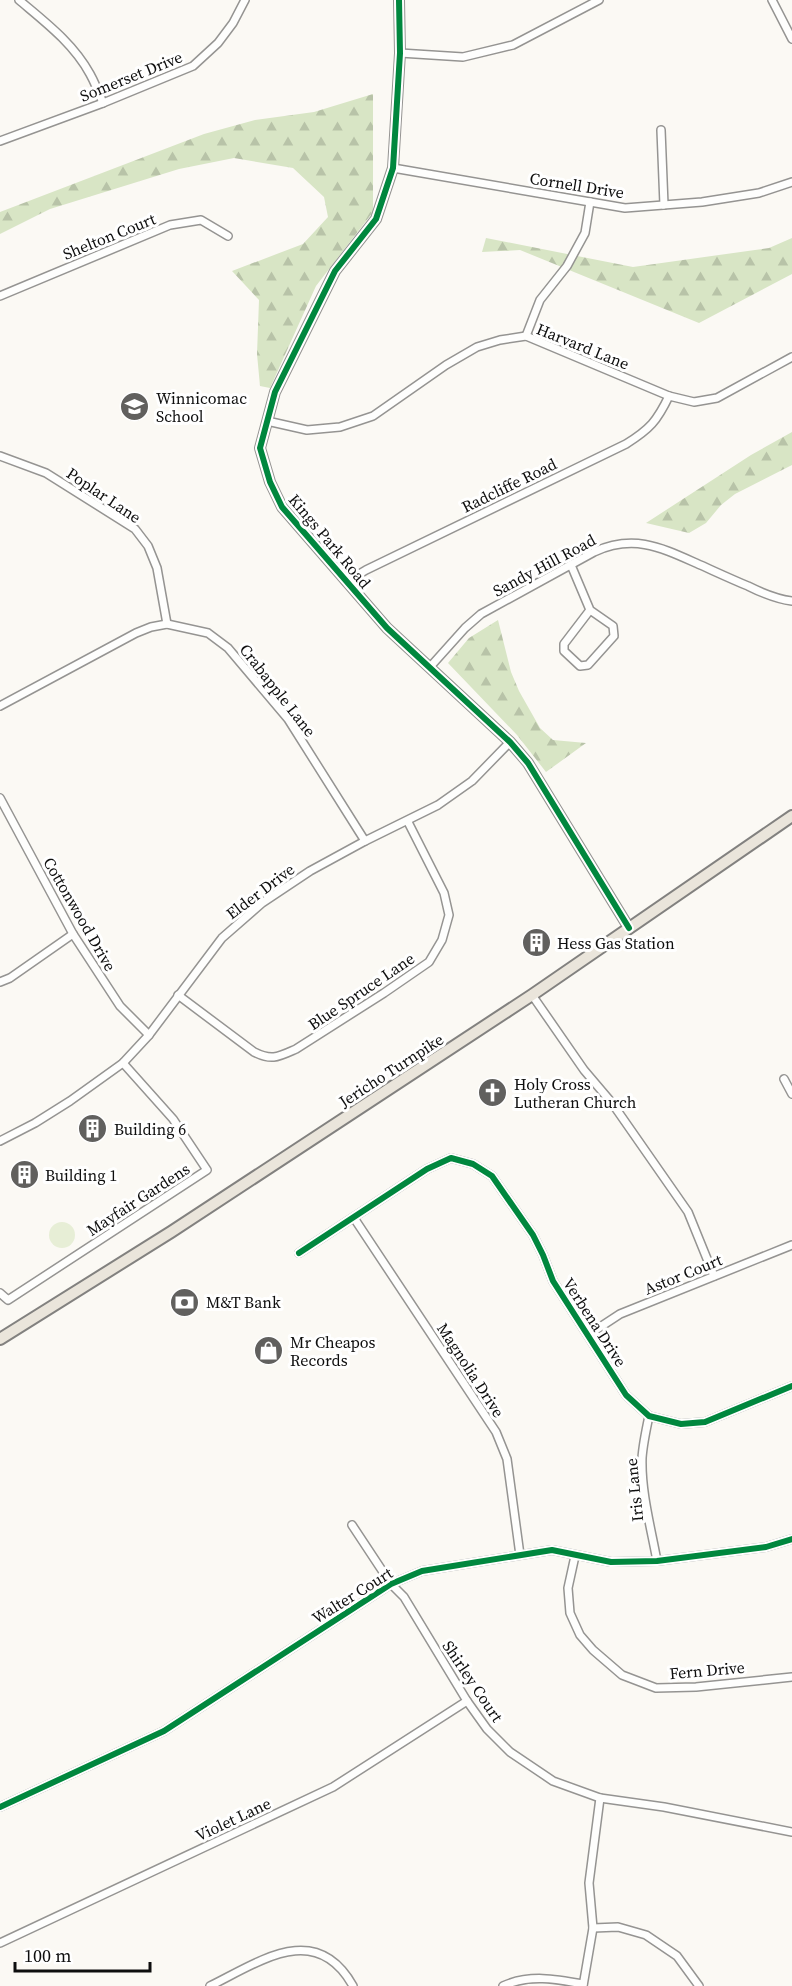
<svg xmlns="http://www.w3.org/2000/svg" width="792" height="1986" viewBox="0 0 792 1986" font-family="'Source Serif 4',serif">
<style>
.forest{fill:url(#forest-firs)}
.park{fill:#e7eed6}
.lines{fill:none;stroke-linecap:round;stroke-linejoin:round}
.minor-casing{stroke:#959492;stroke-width:10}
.tertiary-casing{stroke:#959492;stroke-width:12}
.primary-casing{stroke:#82817f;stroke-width:14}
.minor{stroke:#fefefd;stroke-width:7}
.tertiary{stroke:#fefefd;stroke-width:9}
.primary{stroke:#eae5db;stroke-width:10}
.cycleway-casing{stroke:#fff;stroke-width:10}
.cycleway{stroke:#00873e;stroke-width:6}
.labels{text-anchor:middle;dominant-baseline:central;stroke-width:6;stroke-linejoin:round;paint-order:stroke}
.street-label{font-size:16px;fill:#0e0e0e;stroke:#fff}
.poi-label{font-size:16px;fill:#0e0e0e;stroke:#fff;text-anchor:start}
</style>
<defs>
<pattern id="forest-firs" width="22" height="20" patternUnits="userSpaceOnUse" patternTransform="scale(1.5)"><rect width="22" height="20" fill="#d8e5c5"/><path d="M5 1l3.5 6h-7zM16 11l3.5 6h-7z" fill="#b8c3a8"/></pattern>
</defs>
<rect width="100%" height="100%" fill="#fbf9f4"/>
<!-- forest -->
<g class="forest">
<polygon points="373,94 373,212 316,286 270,388 260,386 257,354 259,300 232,271 303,244 328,217 324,197 293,168 234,158 179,169 50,209 0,234 0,212 204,134 255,120 314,112"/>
<polygon points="486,238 633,267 769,248 792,238 792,274 699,323 520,250 482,252"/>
<polygon points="792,432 792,465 735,494 721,505 706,523 689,533 646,523 751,455"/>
<polygon points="498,620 511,672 519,691 540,728 553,740 586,743 546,772 517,735 448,663 469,638"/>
</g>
<!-- park -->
<circle class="park" cx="62" cy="1235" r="13"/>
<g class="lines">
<defs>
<g id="minor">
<path d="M 19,0 C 45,22 73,43 90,74 C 95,83 99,93 103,103"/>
<polyline points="772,0 792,39"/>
<polyline points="400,53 463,57 513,45 599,0"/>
<polyline points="661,130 664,205"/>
<polyline points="0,141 103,103 193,66 218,43 233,23 245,0"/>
<polyline points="393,168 625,208 702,202 759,193 792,182"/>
<polyline points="0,296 170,225 201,220 228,236"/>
<polyline points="526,336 540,300 567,266 585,233 590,202"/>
<polyline points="267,421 307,430 340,427 373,416 446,365 477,347 500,340 526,336 669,396 694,402 717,398 792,357"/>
<polyline points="0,456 46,473 135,529 148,546 157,568 167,624"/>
<polyline points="571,565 590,610 564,644 564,651 580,666 588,665 614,636 613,626 590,610"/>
<path d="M 346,582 L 366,570 L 626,444 C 650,429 657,421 669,396"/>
<path d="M 430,667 L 465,628 L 481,614 L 594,552 C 633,534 660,547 696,563 C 714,571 731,579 748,586 C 762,593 776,599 792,601"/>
<polyline points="0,706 136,633 151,627 167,624 208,633 228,648 288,719 365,841"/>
<polyline points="0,798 73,934 120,1006 149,1035"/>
<polyline points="0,982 10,978 73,934"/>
<path d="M 178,995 L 254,1052 C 272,1061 278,1057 296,1049 L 384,993 L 429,962 L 442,940 L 449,915 L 444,893 L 408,822"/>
<polyline points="532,995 584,1070 612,1103 688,1212 714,1276"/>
<polyline points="784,1079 792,1094"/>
<polyline points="0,1141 35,1123 70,1101 123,1063 149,1035 222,938 262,903 310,871 365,841 438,805 472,781 510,742"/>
<polyline points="354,1218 496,1432 507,1459 520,1555"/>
<polyline points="299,1253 427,1169 451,1158 473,1164 492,1176 533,1235 543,1255 553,1281 626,1395 649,1416 681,1424 705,1422 792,1386"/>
<polyline points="0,1293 8,1300 207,1170 173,1119 123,1063"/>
<polyline points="588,1335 620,1314 792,1245"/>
<path d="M 649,1416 C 646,1430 643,1444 642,1458 C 641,1492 651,1528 657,1561"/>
<polyline points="352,1525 391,1584 404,1597 467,1701 487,1729 510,1752 553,1781 600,1798 664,1807 792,1832"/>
<polyline points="575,1556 568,1588 570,1613 580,1635 593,1650 622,1675 656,1688 696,1687 792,1677"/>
<polyline points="0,1807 164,1731 391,1584 422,1571 552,1550 611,1562 657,1561 766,1547 792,1539"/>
<polyline points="593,1928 618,1927 646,1935 677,1956 699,1986"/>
<polyline points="0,1943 333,1787 467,1701"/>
<path d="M 210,1986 C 259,1962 316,1920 353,1986"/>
<path d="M 503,1986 C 529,1974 556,1979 583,1984"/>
<polyline points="583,1986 593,1928 589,1883 600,1798"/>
</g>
<polyline id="tertiary" points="399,0 400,53 393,168 376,219 335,271 275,392 260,448 270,482 282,507 387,628 510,742 528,763 629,928"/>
<polyline id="primary" points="0,1339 171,1232 532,995 792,816"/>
</defs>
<!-- minor casing -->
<use href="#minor" class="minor-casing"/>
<!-- tertiary casing -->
<use href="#tertiary" class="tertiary-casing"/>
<!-- primary casing -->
<use href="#primary" class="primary-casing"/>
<!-- minor -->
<use href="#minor" class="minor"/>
<!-- tertiary -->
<use href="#tertiary" class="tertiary"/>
<!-- primary -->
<use href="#primary" class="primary"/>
<defs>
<g id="cycleway">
<polyline points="399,0 400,53 393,168 376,219 335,271 275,392 260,448 270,482 282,507 387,628 510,742 528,763 629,928"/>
<polyline points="299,1253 427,1169 451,1158 473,1164 492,1176 533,1235 543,1255 553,1281 626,1395 649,1416 681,1424 705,1422 792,1386"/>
<polyline points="0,1807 164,1731 391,1584 422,1571 552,1550 611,1562 657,1561 766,1547 792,1539"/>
</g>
</defs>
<!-- cycleway casing -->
<use href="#cycleway" class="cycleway-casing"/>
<!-- cycleway -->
<use href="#cycleway" class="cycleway"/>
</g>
<!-- icons -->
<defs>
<symbol id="school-disc" viewBox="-11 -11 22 22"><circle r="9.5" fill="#61605e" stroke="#fff"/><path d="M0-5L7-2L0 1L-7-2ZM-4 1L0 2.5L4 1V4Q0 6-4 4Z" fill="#fff"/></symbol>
<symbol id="building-disc" viewBox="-11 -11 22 22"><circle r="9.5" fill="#61605e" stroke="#fff"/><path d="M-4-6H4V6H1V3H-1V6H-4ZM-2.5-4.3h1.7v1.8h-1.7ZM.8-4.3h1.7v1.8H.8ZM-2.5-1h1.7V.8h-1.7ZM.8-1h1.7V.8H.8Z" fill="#fff"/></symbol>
<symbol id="church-disc" viewBox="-11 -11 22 22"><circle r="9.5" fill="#61605e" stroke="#fff"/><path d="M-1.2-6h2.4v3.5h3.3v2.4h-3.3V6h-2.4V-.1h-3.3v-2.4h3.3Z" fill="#fff"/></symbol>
<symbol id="bank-disc" viewBox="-11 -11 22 22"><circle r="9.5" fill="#61605e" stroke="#fff"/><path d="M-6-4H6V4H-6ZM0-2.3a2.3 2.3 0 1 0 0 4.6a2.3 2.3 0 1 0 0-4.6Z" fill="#fff"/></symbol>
<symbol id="shop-disc" viewBox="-11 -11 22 22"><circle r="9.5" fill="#61605e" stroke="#fff"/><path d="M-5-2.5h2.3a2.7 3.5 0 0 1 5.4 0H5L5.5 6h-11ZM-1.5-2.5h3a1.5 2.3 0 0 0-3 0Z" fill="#fff"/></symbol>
</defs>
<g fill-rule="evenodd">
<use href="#school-disc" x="118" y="390" width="33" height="33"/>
<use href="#building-disc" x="520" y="926" width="33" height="33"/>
<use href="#church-disc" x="476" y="1076" width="33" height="33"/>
<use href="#building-disc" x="76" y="1112" width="33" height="33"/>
<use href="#building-disc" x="8" y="1158" width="33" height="33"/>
<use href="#bank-disc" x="168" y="1286" width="33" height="33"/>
<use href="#shop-disc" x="252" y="1334" width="33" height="33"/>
</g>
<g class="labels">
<!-- street labels -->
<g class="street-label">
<text transform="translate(131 76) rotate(-22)">Somerset Drive</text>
<text transform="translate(577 185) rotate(9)">Cornell Drive</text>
<text transform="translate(109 236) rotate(-22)">Shelton Court</text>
<text transform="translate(583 346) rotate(22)">Harvard Lane</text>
<text transform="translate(509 485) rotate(-26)">Radcliffe Road</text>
<text transform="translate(104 495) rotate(34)">Poplar Lane</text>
<text transform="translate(330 541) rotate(50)">Kings Park Road</text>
<text transform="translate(544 565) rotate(-28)">Sandy Hill Road</text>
<text transform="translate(278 690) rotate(52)">Crabapple Lane</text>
<text transform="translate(260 891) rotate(-37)">Elder Drive</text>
<text transform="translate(80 914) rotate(60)">Cottonwood Drive</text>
<text transform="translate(361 991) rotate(-34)">Blue Spruce Lane</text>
<text transform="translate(391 1070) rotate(-33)">Jericho Turnpike</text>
<text transform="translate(138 1199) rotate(-33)">Mayfair Gardens</text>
<text transform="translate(683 1274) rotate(-22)">Astor Court</text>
<text transform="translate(595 1322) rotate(57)">Verbena Drive</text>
<text transform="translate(471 1370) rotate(57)">Magnolia Drive</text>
<text transform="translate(634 1490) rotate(-96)">Iris Lane</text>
<text transform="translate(352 1595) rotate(-32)">Walter Court</text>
<text transform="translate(707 1670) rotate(-5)">Fern Drive</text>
<text transform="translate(473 1681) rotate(56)">Shirley Court</text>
<text transform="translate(233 1819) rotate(-25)">Violet Lane</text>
</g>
<!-- poi labels -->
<g class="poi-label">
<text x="156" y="398">Winnicomac<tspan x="156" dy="18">School</tspan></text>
<text x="557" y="943">Hess Gas Station</text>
<text x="514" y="1084">Holy Cross<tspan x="514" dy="18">Lutheran Church</tspan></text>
<text x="114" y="1129">Building 6</text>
<text x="45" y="1175">Building 1</text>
<text x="206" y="1302">M&amp;T Bank</text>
<text x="290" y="1342">Mr Cheapos<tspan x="290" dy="18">Records</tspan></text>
</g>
</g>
<!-- scale -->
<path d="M15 1962v9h135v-9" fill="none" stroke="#0e0e0e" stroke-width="3"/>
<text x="24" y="1962" font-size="18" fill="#0e0e0e" stroke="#ffffff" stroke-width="4.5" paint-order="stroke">100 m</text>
</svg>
